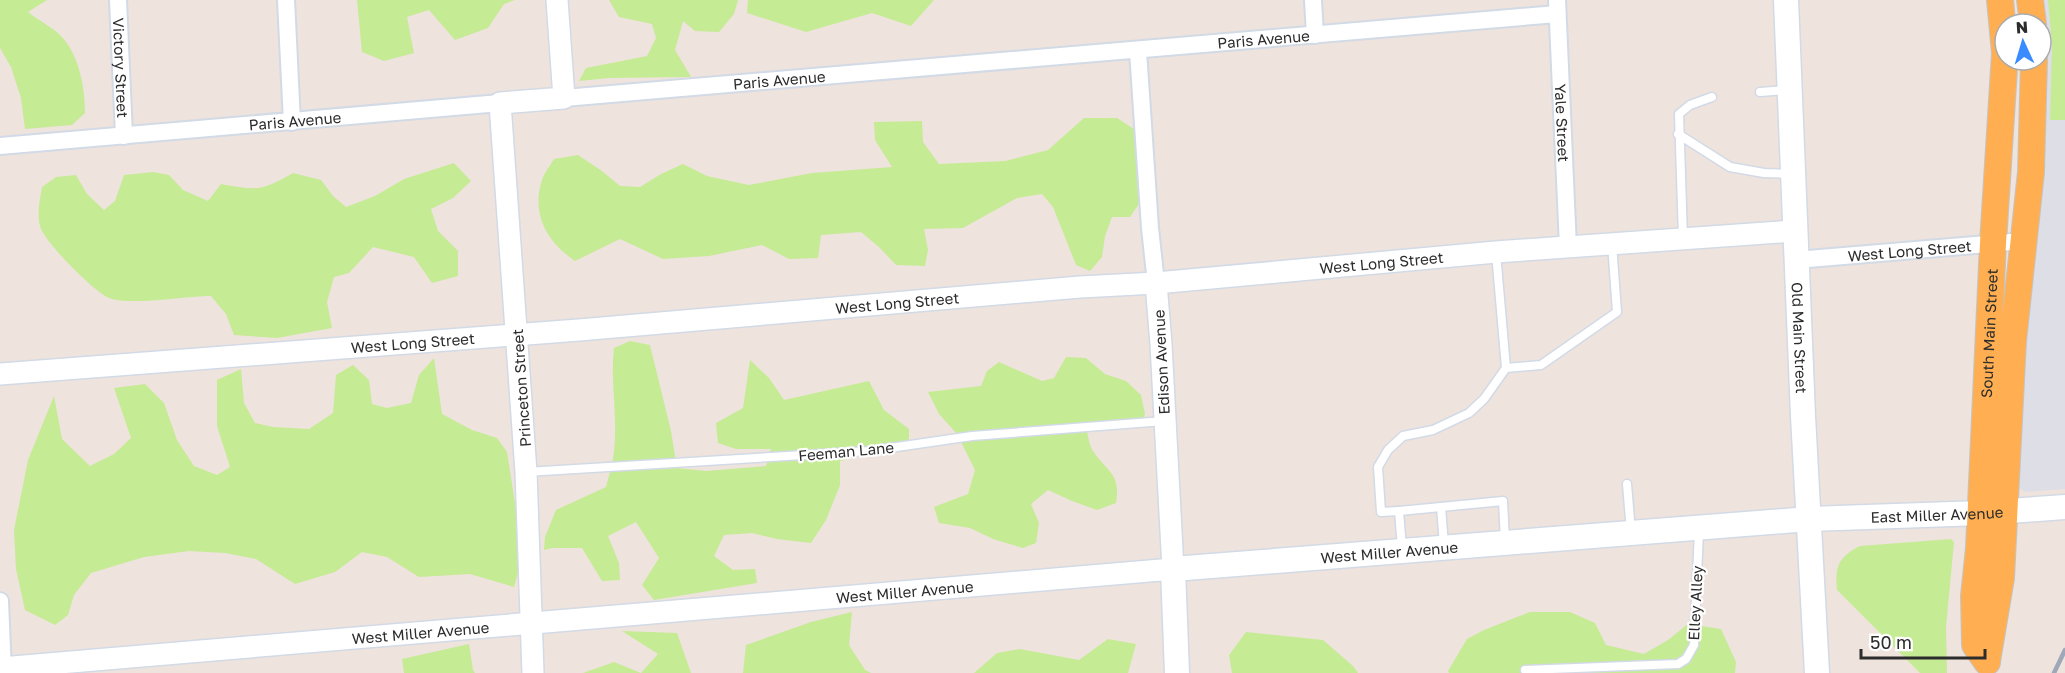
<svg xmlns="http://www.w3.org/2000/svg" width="2065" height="673" viewBox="0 0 2065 673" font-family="'Golos Text',sans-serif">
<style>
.industrial{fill:#dedee7}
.green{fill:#c5eb94}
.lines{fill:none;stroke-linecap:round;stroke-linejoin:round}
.service-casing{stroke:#d2dae6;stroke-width:11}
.minor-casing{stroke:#d2dae6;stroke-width:20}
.tertiary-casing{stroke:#d2dae6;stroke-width:24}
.secondary-casing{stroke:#d2dae6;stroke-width:27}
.primary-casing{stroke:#c4c4c4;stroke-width:28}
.service{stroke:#fff;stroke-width:8}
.minor{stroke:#fff;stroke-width:16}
.tertiary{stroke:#fff;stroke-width:21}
.secondary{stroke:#fff;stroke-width:24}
.primary{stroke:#ffaf51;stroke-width:26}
.rail{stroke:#9ea8b8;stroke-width:4.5}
.labels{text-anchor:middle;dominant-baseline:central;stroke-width:4.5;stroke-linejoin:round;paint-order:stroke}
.street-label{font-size:15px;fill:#2c2c2c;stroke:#fff}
</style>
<rect width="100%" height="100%" fill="#efe3dd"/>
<!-- industrial -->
<polygon class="industrial" points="2034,0 2065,0 2065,489 2026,492 2015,486 2041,60 2041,24"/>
<!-- green -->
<g class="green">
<path d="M 0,0 L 47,0 L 28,12 C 38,20 50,26 59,34 C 79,53 85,87 85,113 L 72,125 L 25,129 L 21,98 L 11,67 L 0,48 Z"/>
<polygon points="357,0 515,0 504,4 488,28 455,40 429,10 407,17 414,53 384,61 362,52"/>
<polygon points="609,0 738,0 734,14 719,32 695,31 683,21 675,50 691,77 609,78 579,81 586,68 647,56 656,38 652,24 619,17"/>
<polygon points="748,0 934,0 911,26 872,13 806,32 747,13"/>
<polygon points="2048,0 2065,0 2065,120 2050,120 2052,45"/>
<path d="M 1084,118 L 1117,118 L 1134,129 L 1141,201 L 1130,217 L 1112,217 L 1105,236 L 1102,257 L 1090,271 L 1076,265 L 1053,207 L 1042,194 L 1017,198 L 963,228 L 924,229 L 928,250 L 925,266 L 896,265 L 879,247 L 861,232 L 821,235 L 818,258 L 789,259 L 762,245 L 709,256 L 663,259 L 620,239 L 575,261 C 547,242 531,214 542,180 C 544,173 550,166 554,159 L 578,155 L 602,171 L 620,186 L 640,187 L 661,174 L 683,164 L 707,176 L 749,185 L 812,173 L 892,167 L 875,140 L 874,122 L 922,121 L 923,142 L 939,164 L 1005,161 L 1048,150 Z"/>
<path d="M 454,163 L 471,181 L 453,198 L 431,209 L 438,231 L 458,251 L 458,276 L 432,283 L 414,257 L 373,247 L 349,273 L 334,277 L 327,302 L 332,328 L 277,338 L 234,335 L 226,314 L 211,296 C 187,296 130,306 109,298 C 93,291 48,245 41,229 C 36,216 40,200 42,187 L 56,177 L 76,175 L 87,194 L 104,210 L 115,201 L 124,175 L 153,172 L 169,175 L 183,190 L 208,201 L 221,184 C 257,190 260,192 293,173 L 321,180 L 333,196 L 346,207 L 375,196 L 404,179 Z"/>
<path d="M 630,341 L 650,345 L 671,431 L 677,468 L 706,471 L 766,466 L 771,449 L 736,449 L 718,443 L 716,423 L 743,408 L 750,360 L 769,378 L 784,400 L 869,381 L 884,410 L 909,429 L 909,451 L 864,455 L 840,461 L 840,485 L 826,520 L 811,543 L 777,539 L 752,533 L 724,535 L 714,556 L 733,570 L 755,569 L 757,583 L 654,600 L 642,585 L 659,558 L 636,522 L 608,536 L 619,563 L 620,580 L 602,581 L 582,548 L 552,548 L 544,550 L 545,537 L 556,510 L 606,487 C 609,475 613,463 614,451 C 618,416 610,382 614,348 Z"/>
<path d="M 1066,357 L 1086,358 L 1105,374 L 1126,381 L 1141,395 L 1145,414 L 1142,423 L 1086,427 C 1088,435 1089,445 1093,451 C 1107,472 1121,473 1116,503 L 1097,510 L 1072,501 L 1048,490 L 1031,504 L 1039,523 L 1036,543 L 1023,548 L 993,539 L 970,528 L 939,523 L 934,507 L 968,494 L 975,470 L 957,434 L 939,414 L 928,392 L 981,386 L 987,371 L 999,362 L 1042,381 L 1054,378 Z"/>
<polygon points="434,358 442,414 472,430 497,438 507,452 518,522 519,569 514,587 470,574 419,577 387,557 362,552 335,572 295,584 256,559 225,553 189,551 144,557 91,573 74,595 68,615 55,625 25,610 16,569 14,530 28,460 54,396 62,439 90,466 114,454 131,438 114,388 145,384 164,403 177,440 194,466 217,475 230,467 217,426 217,380 241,369 244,403 255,423 273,427 309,429 333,413 336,375 353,365 369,380 372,404 387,408 411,403 419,375"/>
<path d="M 1951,539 L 1954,542 L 1946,627 L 1947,673 L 1920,673 L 1837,590 C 1835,567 1838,557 1860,546 Z"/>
<polygon points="852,612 849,645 865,670 871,673 743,673 746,645 811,622"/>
<polygon points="1530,612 1570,612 1595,623 1606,645 1644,654 1668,640 1688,624 1721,629 1736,662 1735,673 1449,673 1448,671 1467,639 1484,630"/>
<polygon points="622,631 677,633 691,673 583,673 614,662 641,673 658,654"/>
<polygon points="1246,632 1323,640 1353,666 1358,673 1232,673 1229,655"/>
<polygon points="1108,639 1136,644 1128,673 974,673 997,653 1020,649 1079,660"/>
<polygon points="469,644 473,670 475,673 404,673 402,659"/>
</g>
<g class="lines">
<defs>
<g id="service">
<polyline points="1760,92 1788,90"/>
<polyline points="1678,134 1730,167 1764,173 1791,174"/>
<polyline points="1683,238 1679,114 1690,105 1712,97"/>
<polyline points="1506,368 1541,365 1617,312 1612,244"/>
<polyline points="526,472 869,451 972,436 1164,421"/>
<polyline points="1627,484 1631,532"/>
<polyline points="1441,507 1503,501 1505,540"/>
<polyline points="1399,511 1441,507 1444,545"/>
<polyline points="1402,548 1399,511 1381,512 1378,467 1388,450 1403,436 1433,430 1469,413 1484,399 1506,368 1496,253"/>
<polyline points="1525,670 1678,664 1686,659 1694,645 1699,530"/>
</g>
<g id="minor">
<path id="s1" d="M 118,0 L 124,136"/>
<polyline points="286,0 292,122"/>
<polyline points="1313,0 1315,35"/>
<path id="s2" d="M 1557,0 L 1568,247"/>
<polyline points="1138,51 1150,228 1156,283"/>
<path id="s3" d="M 564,98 L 1557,14"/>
<path id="s4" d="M 0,146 L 500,103"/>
<path id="s5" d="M 1796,260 L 2023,241"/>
<polyline points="0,601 3,673"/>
</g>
<g id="tertiary">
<path id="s6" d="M 0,374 L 579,330 L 1080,287 L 1156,283 L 1496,252 L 1794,231"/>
<path id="s7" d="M 0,668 L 1173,569 L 1161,344 L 1156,283"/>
<polyline points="533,673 526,472 500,103 564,98 557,0"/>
</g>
<g id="secondary">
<path id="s8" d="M 1786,0 L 1803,416 L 1817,673"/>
<path id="s9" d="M 1177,673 L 1173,569 L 1809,519 L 1981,513 L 2065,507"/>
</g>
<g id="primary">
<polyline points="2030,0 2033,24"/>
<polyline points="1987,661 2001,578 2013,341 2031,172 2034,60"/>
<path id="s10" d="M 1987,662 L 1975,645 L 1974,596 L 1979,548 L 1993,243 L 2005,53 L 2000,0"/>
</g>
</defs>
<!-- service casing -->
<use href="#service" class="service-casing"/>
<!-- minor casing -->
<use href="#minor" class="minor-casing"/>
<!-- tertiary casing -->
<use href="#tertiary" class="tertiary-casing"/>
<!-- secondary casing -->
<use href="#secondary" class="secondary-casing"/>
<!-- primary casing -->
<use href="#primary" class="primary-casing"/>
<!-- service -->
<use href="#service" class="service"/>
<!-- minor -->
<use href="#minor" class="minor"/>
<!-- tertiary -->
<use href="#tertiary" class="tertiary"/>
<!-- secondary -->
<use href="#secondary" class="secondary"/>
<!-- primary -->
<use href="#primary" class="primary"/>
<!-- rail -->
<polyline class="rail" points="2054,673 2065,650"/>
</g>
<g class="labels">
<!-- street labels -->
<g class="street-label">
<text stroke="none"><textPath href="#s3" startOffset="702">Paris Avenue</textPath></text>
<text stroke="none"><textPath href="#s1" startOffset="68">Victory Street</textPath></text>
<text stroke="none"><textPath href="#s3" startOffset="216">Paris Avenue</textPath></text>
<text stroke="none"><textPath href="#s4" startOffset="296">Paris Avenue</textPath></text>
<text stroke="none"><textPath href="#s2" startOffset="123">Yale Street</textPath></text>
<text stroke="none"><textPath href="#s5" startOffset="114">West Long Street</textPath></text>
<text stroke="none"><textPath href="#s6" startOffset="1386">West Long Street</textPath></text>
<text stroke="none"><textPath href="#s6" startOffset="900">West Long Street</textPath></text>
<text stroke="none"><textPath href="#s10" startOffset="333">South Main Street</textPath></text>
<text stroke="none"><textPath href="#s8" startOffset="338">Old Main Street</textPath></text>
<text stroke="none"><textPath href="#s6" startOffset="414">West Long Street</textPath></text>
<text transform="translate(1161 362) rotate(-93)">Edison Avenue</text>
<text transform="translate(521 388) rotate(-94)">Princeton Street</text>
<text transform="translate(846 451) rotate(-5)">Feeman Lane</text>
<text stroke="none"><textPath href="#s9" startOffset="870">East Miller Avenue</textPath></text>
<text stroke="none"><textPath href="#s9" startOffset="321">West Miller Avenue</textPath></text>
<text stroke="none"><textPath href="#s7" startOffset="908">West Miller Avenue</textPath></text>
<text transform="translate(1695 603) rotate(-87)">Elley Alley</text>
<text stroke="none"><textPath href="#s7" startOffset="422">West Miller Avenue</textPath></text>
</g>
</g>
<!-- north arrow -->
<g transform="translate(2023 42) rotate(356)"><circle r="28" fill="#ffffff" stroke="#ababab" stroke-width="1.5"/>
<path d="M0-4.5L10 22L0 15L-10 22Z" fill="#398bff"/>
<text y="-9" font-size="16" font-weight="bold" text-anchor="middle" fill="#2c2c2c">N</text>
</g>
<!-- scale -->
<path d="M1861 649v9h124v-9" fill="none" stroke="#2c2c2c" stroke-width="3"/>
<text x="1870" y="649" font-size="18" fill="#2c2c2c" stroke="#ffffff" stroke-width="4.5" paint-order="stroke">50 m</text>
</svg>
